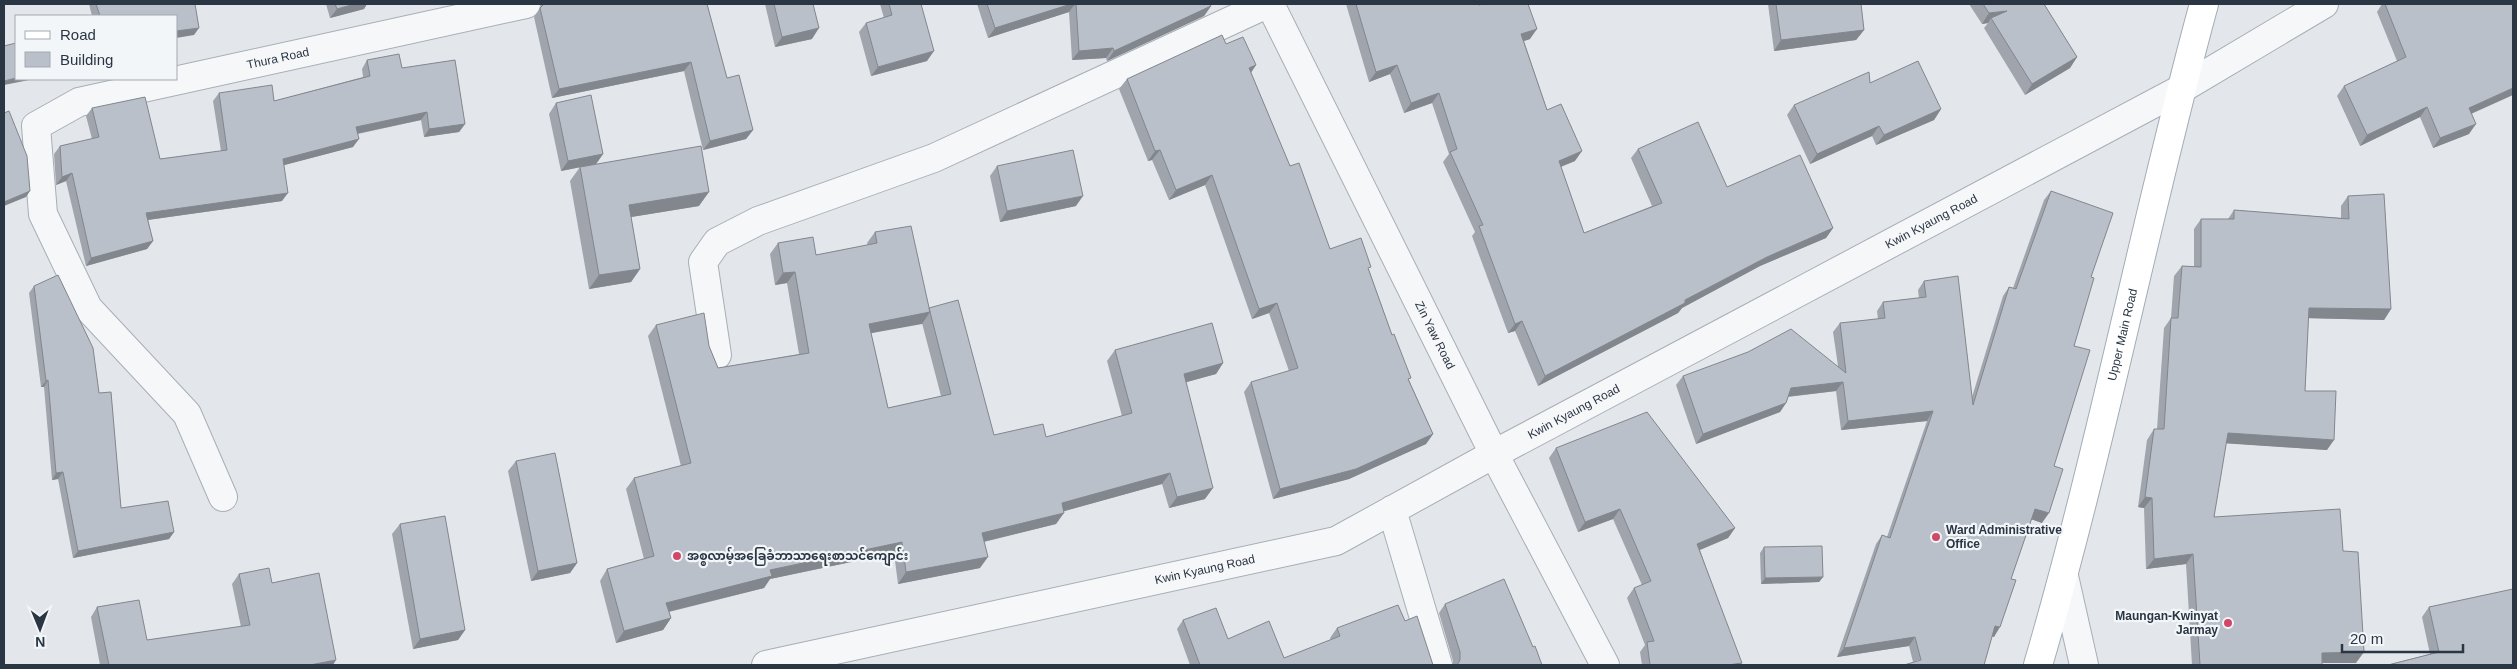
<svg xmlns="http://www.w3.org/2000/svg" width="2517" height="669" viewBox="0 0 2517 669" font-family="Helvetica,'Noto Sans Myanmar',sans-serif">
<style>
.lines{fill:none;stroke-linecap:round;stroke-linejoin:round}
.minor-casing{stroke:#a8aeb6;stroke-width:30}
.major-casing{stroke:#a2acb7;stroke-width:30}
.minor{stroke:#f6f7f9;stroke-width:28}
.major{stroke:#fff;stroke-width:28}
.wall{fill:#a0a5ad;fill-rule:evenodd}
.shaded-wall{fill:#82868d}
.building{fill:#bac0c9;stroke:#82868d}
.poi-dot{fill:#d14767;stroke:#f3f6f8;stroke-width:2}
.labels{text-anchor:middle;dominant-baseline:central;stroke-width:4.5;stroke-linejoin:round;paint-order:stroke}
.street-label{font-size:12px;fill:#2a3644;stroke:#f3f6f8}
.poi-label{font-size:12px;font-weight:bold;fill:#2a3644;stroke:#f3f6f8;text-anchor:start}
</style>
<rect width="100%" height="100%" fill="#e3e7eb"/>
<g class="lines">
<defs>
<g id="minor">
<path id="s1" d="M 1270,4 L 1494,454 L 1605,665"/>
<polyline points="717,355 703,262 717,242 758,221 934,158 1267,4"/>
<path id="s2" d="M 223,497 L 187,414 L 88,308 L 43,214 L 36,126 L 79,102 L 526,4"/>
<polyline points="1392,510 1438,665"/>
<polyline points="2064,576 2084,665"/>
<path id="s3" d="M 766,665 L 1336,541 L 1494,454 L 2181,89 L 2324,4"/>
</g>
<g id="major">
<path id="s4" d="M 2038,665 C 2102,447 2144,223 2204,4"/>
</g>
</defs>
<!-- minor casing -->
<use href="#minor" class="minor-casing"/>
<!-- major casing -->
<use href="#major" class="major-casing"/>
<!-- minor -->
<use href="#minor" class="minor"/>
<!-- major -->
<use href="#major" class="major"/>
</g>
<!-- wall -->
<g class="wall">
<polygon points="89,4 195,4 194,35 176,16 92,16"/>
<polygon points="326,4 367,4 364,9 330,18"/>
<polygon points="541,4 707,4 727,78 753,130 746,139 703,150 684,71 552,98 534,17 541,7"/>
<polygon points="765,4 813,4 812,39 775,47"/>
<polygon points="880,4 921,4 927,61 871,76 859,32 866,23 884,18"/>
<polygon points="977,4 1210,4 1211,6 1204,16 1107,61 1106,58 1072,60 1069,12 988,38"/>
<polygon points="1346,4 1479,4 1479,5 1530,39 1524,41 1547,110 1575,161 1561,167 1584,233 1652,206 1631,158 1638,149 1727,187 1833,228 1826,238 1760,266 1682,308 1678,313 1538,386 1515,331 1508,333 1472,236 1475,232 1443,162 1449,154 1432,103 1404,113 1390,74 1369,82"/>
<polygon points="1768,4 1861,4 1864,30 1856,40 1774,51"/>
<polygon points="1969,4 2044,4 2077,57 2070,68 2025,95 1984,28 1988,23 1982,24"/>
<polygon points="2382,4 2513,4 2472,114 2469,134 2433,148 2420,117 2360,146 2337,96 2344,86 2397,61 2377,12"/>
<polygon points="1226,44 1256,65 1251,73 1290,166 1330,249 1369,270 1392,335 1409,380 1433,434 1426,444 1349,479 1273,499 1244,392 1251,382 1289,371 1269,313 1252,319 1205,185 1169,200 1152,160 1148,161 1119,89 1127,79"/>
<polygon points="367,60 402,68 465,124 459,132 424,137 421,120 358,134 353,147 284,165 282,201 148,220 153,241 147,249 86,266 66,181 56,185 54,154 60,146 92,139 86,116 92,108 160,159 221,151 213,101 219,93 274,101 363,77 362,69"/>
<polygon points="1870,83 1941,109 1934,120 1876,145 1872,136 1810,164 1787,115 1794,105"/>
<polygon points="556,103 603,154 596,164 561,171 549,114"/>
<polygon points="997,166 1076,206 1000,222 990,176"/>
<polygon points="580,167 699,206 631,217 640,269 631,282 589,289 570,181"/>
<polygon points="2051,191 2091,277 2074,346 2054,466 2042,523 2031,519 2011,579 1994,637 1992,636 1913,662 1909,646 1837,657 1876,544 1882,535 1887,537 1927,421 1841,430 1836,391 1788,397 1786,403 1780,412 1696,444 1676,385 1683,376 1838,366 1833,332 1840,323 1878,319 1877,311 1883,302 1919,298 1918,290 1924,281 1972,397 2003,296 2009,287 2013,288 2044,200"/>
<polygon points="2348,196 2391,309 2384,320 2308,318 2305,391 2327,450 2226,443 2214,517 2343,551 2356,663 2322,663 2322,665 2192,665 2186,564 2146,569 2144,508 2138,507 2147,440 2154,429 2157,429 2164,328 2171,318 2174,276 2182,266 2194,267 2194,229 2201,219 2228,219 2234,210 2341,218 2341,206"/>
<path d="M 875,232 L 929,308 L 994,435 L 1046,437 L 1122,416 L 1107,361 L 1115,350 L 1223,363 L 1216,374 L 1186,382 L 1205,499 L 1169,508 L 1162,484 L 1064,511 L 1056,524 L 984,542 L 980,568 L 898,584 L 894,553 L 770,579 L 764,588 L 669,612 L 671,618 L 663,630 L 616,643 L 600,581 L 607,569 L 644,559 L 626,489 L 634,478 L 681,466 L 648,336 L 656,325 L 709,346 L 718,368 L 799,354 L 787,283 L 775,285 L 770,254 L 778,243 L 816,255 L 868,245 L 867,243 ZM 922,323 L 941,396 L 888,408 L 871,333 Z"/>
<polygon points="34,286 99,393 121,508 174,532 169,539 73,558 58,479 52,480 44,387 41,387 29,293"/>
<polygon points="1556,448 1735,528 1728,538 1700,550 1740,665 1642,665 1640,652 1645,645 1627,598 1634,588 1642,585 1613,519 1578,532 1549,458"/>
<polygon points="516,461 577,563 570,573 531,581 508,471"/>
<polygon points="400,524 465,630 458,640 413,649 392,534"/>
<polygon points="1764,547 1823,577 1819,582 1761,584 1760,553"/>
<polygon points="239,574 272,583 333,665 100,665 91,617 97,607 147,640 241,627 232,584"/>
<polygon points="1445,604 1533,647 1542,665 1453,665 1453,661 1439,613"/>
<polygon points="2429,607 2513,665 2387,665 2430,654 2422,617"/>
<polygon points="1183,620 1228,639 1284,658 1331,640 1330,638 1337,628 1405,621 1433,665 1190,665 1177,629"/>
</g>
<!-- shaded-wall -->
<g class="shaded-wall">
<polygon points="355,4 367,4 364,9 330,18 337,9"/>
<polygon points="1071,4 1075,4 1069,12 988,38 995,28"/>
<polygon points="1211,6 1204,16 1107,61 1114,51"/>
<polygon points="2007,11 1991,18 1988,23 1982,24 1989,13"/>
<polygon points="199,28 194,35 176,38 176,31"/>
<polygon points="819,28 812,39 775,47 782,37"/>
<polygon points="1537,29 1530,39 1514,44 1521,34"/>
<polygon points="1864,30 1856,40 1774,51 1781,40"/>
<polygon points="1113,48 1106,58 1072,60 1079,51"/>
<polygon points="934,51 927,61 871,76 878,67"/>
<polygon points="2077,57 2070,68 2025,95 2032,84"/>
<polygon points="691,62 684,71 552,98 559,89"/>
<polygon points="1256,65 1249,75 1249,68"/>
<polygon points="1397,65 1390,74 1369,82 1376,72"/>
<polygon points="16,78 16,79 34,79 4,85 4,81"/>
<polygon points="2513,88 2513,95 2462,118 2469,108"/>
<polygon points="1439,93 1432,103 1404,113 1411,103"/>
<polygon points="2427,107 2420,117 2360,146 2367,135"/>
<polygon points="1941,109 1934,120 1876,145 1884,135"/>
<polygon points="427,112 421,120 350,135 356,127"/>
<polygon points="465,124 459,132 424,137 429,129"/>
<polygon points="2476,124 2469,134 2433,148 2440,138"/>
<polygon points="1879,126 1872,136 1810,164 1817,154"/>
<polygon points="753,130 746,139 703,150 710,141"/>
<polygon points="359,139 353,147 277,167 283,159"/>
<polygon points="1160,150 1152,160 1148,161 1155,151"/>
<polygon points="1582,151 1575,161 1552,170 1559,161"/>
<polygon points="603,154 596,164 561,171 568,161"/>
<polygon points="72,173 66,181 56,185 62,177"/>
<polygon points="1212,175 1205,185 1169,200 1176,190"/>
<polygon points="30,191 26,197 4,206 4,202"/>
<polygon points="709,192 699,206 619,219 629,205"/>
<polygon points="288,193 282,201 140,221 146,213"/>
<polygon points="1083,196 1076,206 1000,222 1007,211"/>
<polygon points="1833,228 1826,238 1760,266 1682,308 1678,313 1538,386 1545,376 1685,300 1767,257"/>
<polygon points="153,241 147,249 86,266 91,258"/>
<polygon points="640,269 631,282 589,289 599,275"/>
<polygon points="795,272 787,283 775,285 783,273"/>
<polygon points="1277,303 1269,313 1252,319 1259,309"/>
<polygon points="2309,308 2391,309 2384,320 2302,318"/>
<polygon points="930,312 922,324 861,335 869,324"/>
<polygon points="1522,321 1515,331 1508,333 1515,324"/>
<polygon points="1223,363 1216,374 1176,385 1184,374"/>
<polygon points="48,380 44,387 41,387 46,381"/>
<polygon points="1843,382 1836,391 1784,397 1791,388"/>
<polygon points="1786,403 1780,412 1696,444 1703,434"/>
<polygon points="1933,411 1927,421 1841,430 1848,421"/>
<polygon points="2228,433 2334,440 2327,450 2221,443"/>
<polygon points="1433,434 1426,444 1349,479 1273,499 1280,489"/>
<polygon points="63,472 58,479 52,480 56,473"/>
<polygon points="1170,473 1162,484 1054,514 1062,503"/>
<polygon points="1213,488 1205,499 1169,508 1177,497"/>
<polygon points="2145,497 2152,498 2144,508 2138,507"/>
<polygon points="1620,509 1613,519 1578,532 1585,522"/>
<polygon points="2035,509 2049,513 2042,523 2028,518"/>
<polygon points="1064,513 1056,524 974,544 982,533"/>
<polygon points="1735,528 1728,538 1690,554 1697,544"/>
<polygon points="174,532 169,539 73,558 78,551"/>
<polygon points="902,542 894,553 770,579 764,588 659,614 666,603 770,570"/>
<polygon points="2193,554 2186,564 2146,569 2154,559"/>
<polygon points="988,557 980,568 898,584 906,572"/>
<polygon points="577,563 570,573 531,581 538,571"/>
<polygon points="1823,577 1819,582 1761,584 1765,578"/>
<polygon points="671,618 663,630 616,643 624,631"/>
<polygon points="1995,626 2000,627 1994,637 1988,635"/>
<polygon points="465,630 458,640 413,649 420,639"/>
<polygon points="1915,637 1909,646 1837,657 1844,648"/>
<polygon points="2364,652 2356,663 2315,663 2322,653"/>
<polygon points="336,660 333,665 310,665"/>
<polygon points="1742,663 1740,665 1728,665"/>
</g>
<!-- building -->
<g class="building">
<polygon points="96,4 195,4 199,28 176,31 176,16 100,16"/>
<polygon points="335,4 355,4 337,9"/>
<polygon points="544,4 707,4 727,78 739,75 753,130 710,141 691,62 559,89 540,8"/>
<polygon points="774,4 813,4 819,28 782,37"/>
<polygon points="889,4 921,4 934,51 878,67 866,23 892,15"/>
<polygon points="987,4 1071,4 995,28"/>
<polygon points="1076,4 1210,4 1211,6 1114,51 1113,48 1079,51"/>
<polygon points="1356,4 1479,4 1479,5 1483,4 1528,4 1537,29 1521,34 1547,110 1561,104 1582,151 1559,161 1584,233 1662,203 1638,149 1698,122 1727,187 1800,155 1833,228 1767,257 1685,300 1685,303 1545,376 1522,321 1515,324 1479,226 1483,225 1450,152 1457,149 1439,93 1411,103 1397,65 1376,72"/>
<polygon points="1776,4 1861,4 1864,30 1781,40"/>
<polygon points="1983,4 2044,4 2077,57 2032,84 1991,18 2007,11 1989,13"/>
<polygon points="2385,4 2513,4 2513,88 2469,108 2476,124 2440,138 2427,107 2367,135 2344,86 2406,57"/>
<polygon points="1222,35 1226,44 1243,37 1256,65 1249,68 1290,166 1299,163 1330,249 1361,238 1371,267 1368,268 1392,335 1394,334 1411,378 1408,379 1433,434 1356,469 1280,489 1251,382 1298,368 1277,303 1259,309 1212,175 1176,190 1160,150 1155,151 1127,79"/>
<polygon points="16,43 16,78 4,81 4,46"/>
<polygon points="399,54 402,68 455,60 465,124 429,129 427,112 356,127 359,139 283,159 288,193 146,213 153,241 91,258 72,173 62,177 60,146 99,137 92,108 145,97 160,159 227,150 219,93 272,85 274,101 370,76 367,60"/>
<polygon points="1918,61 1941,109 1884,135 1879,126 1817,154 1794,105 1869,72 1870,83"/>
<polygon points="591,95 603,154 568,161 556,103"/>
<polygon points="9,111 27,156 30,191 4,202 4,113"/>
<polygon points="701,146 709,192 629,205 640,269 599,275 580,167"/>
<polygon points="1073,150 1083,196 1007,211 997,166"/>
<polygon points="2051,191 2113,213 2091,277 2094,278 2074,346 2090,350 2054,466 2063,469 2049,513 2035,509 2011,579 2016,580 2000,627 1995,626 1984,665 1904,665 1921,660 1915,637 1844,648 1882,535 1890,538 1933,411 1848,421 1843,382 1791,388 1786,403 1703,434 1683,376 1748,352 1791,329 1846,373 1840,323 1885,318 1883,302 1926,297 1924,281 1958,276 1973,405 2009,287 2016,289"/>
<polygon points="2384,194 2391,309 2309,308 2305,391 2336,391 2334,440 2228,433 2214,517 2340,509 2343,551 2358,552 2364,652 2322,653 2322,665 2200,665 2193,554 2154,559 2152,498 2145,497 2154,429 2164,429 2171,318 2178,318 2182,266 2201,267 2201,219 2234,219 2234,210 2349,219 2348,196"/>
<polygon points="911,226 930,312 869,324 888,408 951,394 929,308 958,300 994,435 1043,424 1046,437 1132,413 1115,350 1212,323 1223,363 1184,374 1213,488 1177,497 1170,473 1062,503 1064,513 982,533 988,557 906,572 902,542 770,570 772,576 666,603 671,618 624,631 607,569 654,556 634,478 691,463 656,325 704,313 709,346 718,368 809,353 795,272 783,273 778,243 813,237 816,255 877,243 875,232"/>
<polygon points="58,275 93,348 99,393 111,392 121,508 168,501 174,532 78,551 63,472 56,473 48,380 46,381 34,286"/>
<polygon points="1647,412 1735,528 1697,544 1742,663 1728,665 1650,665 1647,642 1654,641 1634,588 1651,581 1620,509 1585,522 1556,448"/>
<polygon points="555,453 577,563 538,571 516,461"/>
<polygon points="445,516 465,630 420,639 400,524"/>
<polygon points="1822,546 1823,577 1765,578 1764,547"/>
<polygon points="269,568 272,583 319,573 336,660 310,665 109,665 97,607 139,600 147,640 250,625 239,574"/>
<polygon points="1504,579 1533,647 1535,646 1542,665 1457,665 1460,660 1460,652 1445,604"/>
<polygon points="2513,589 2513,665 2388,665 2439,652 2429,607"/>
<polygon points="1398,605 1405,621 1417,616 1433,665 1200,665 1183,620 1216,608 1228,639 1269,621 1284,658 1340,636 1337,628"/>
</g>
<!-- markers -->
<g class="poi-dot">
<circle cx="1936" cy="537" r="5"/>
<circle cx="677" cy="556" r="5"/>
<circle cx="2228" cy="623" r="5"/>
</g>
<g class="labels">
<!-- street labels -->
<g class="street-label">
<text stroke="none"><textPath href="#s2" startOffset="681">Thura Road</textPath></text>
<text stroke="none"><textPath href="#s3" startOffset="1259">Kwin Kyaung Road</textPath></text>
<text stroke="none"><textPath href="#s4" startOffset="341">Upper Main Road</textPath></text>
<text stroke="none"><textPath href="#s1" startOffset="370">Zin Yaw Road</textPath></text>
<text stroke="none"><textPath href="#s3" startOffset="854">Kwin Kyaung Road</textPath></text>
<text stroke="none"><textPath href="#s3" startOffset="449">Kwin Kyaung Road</textPath></text>
</g>
<!-- poi labels -->
<g class="poi-label">
<text x="1946" y="530">Ward Administrative<tspan x="1946" dy="14">Office</tspan></text>
<text x="687" y="556">အစ္စလာမ့်အခြေခံဘာသာရေးစာသင်ကျောင်း</text>
<text x="2218" y="616" text-anchor="end">Maungan-Kwinyat<tspan x="2218" dy="14">Jarmay</tspan></text>
</g>
</g>
<!-- border -->
<rect width="2517" height="669" fill="none" stroke="#2a3644" stroke-width="10"/>
<!-- legend -->
<rect x="15" y="15" width="162" height="65" fill="#f3f6f8" stroke="#a3a9b0"/>
<rect x="25" y="31" width="25" height="8" fill="#ffffff" stroke="#a3a9b0"/>
<text x="60" y="40" font-size="15" fill="#2a3644">Road</text>
<rect x="25" y="52" width="25" height="15" fill="#bac0c9" stroke="#a3a9b0"/>
<text x="60" y="65" font-size="15" fill="#2a3644">Building</text>
<!-- north arrow -->
<g transform="translate(40 629) rotate(179)" stroke="#f3f6f8" stroke-width="4" paint-order="stroke">
<path d="M0-4L9 19L0 12L-9 19Z" fill="#2a3644"/>
<text y="-8" font-size="14" font-weight="bold" text-anchor="middle" fill="#2a3644">N</text>
</g>
<!-- scale -->
<path d="M2342 644v8h121v-8" fill="none" stroke="#2a3644" stroke-width="2.5"/>
<text x="2350" y="644" font-size="15" fill="#2a3644" stroke="#f3f6f8" stroke-width="4" paint-order="stroke">20 m</text>
</svg>
